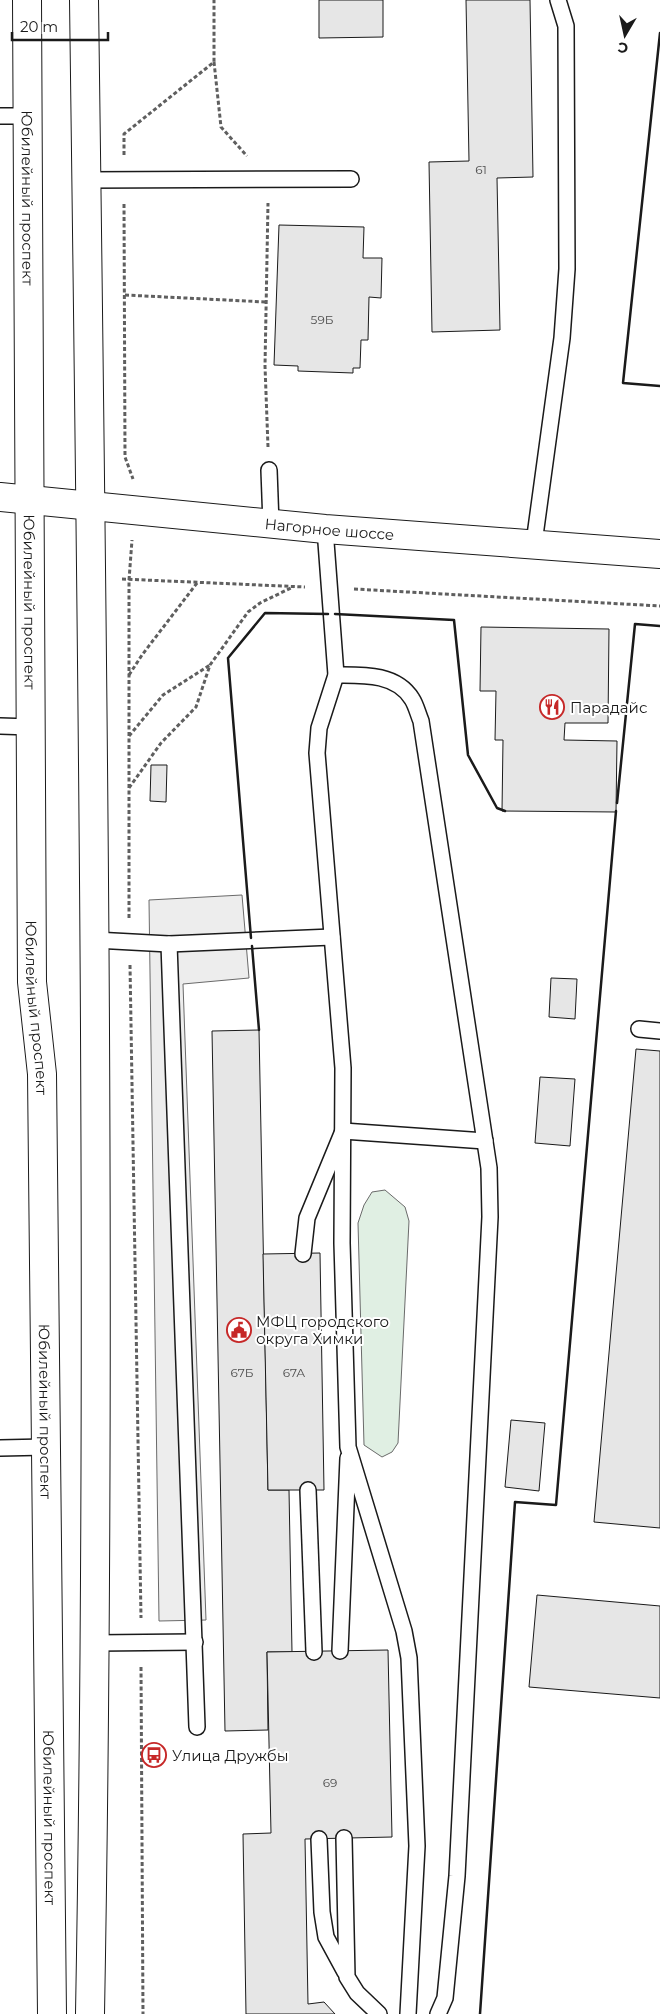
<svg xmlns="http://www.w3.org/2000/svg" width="660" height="2014" viewBox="0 0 660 2014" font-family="Montserrat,sans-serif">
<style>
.green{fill:#e0efe3;stroke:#6a6a6a}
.parking{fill:#ededed;stroke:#6a6a6a}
.building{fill:#e6e6e6;stroke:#1a1a1a}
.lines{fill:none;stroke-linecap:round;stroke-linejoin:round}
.service-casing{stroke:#1a1a1a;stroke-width:18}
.tertiary-casing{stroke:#1a1a1a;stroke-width:30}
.secondary-casing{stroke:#1a1a1a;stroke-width:30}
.path{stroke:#5f5f5f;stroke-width:3;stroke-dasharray:4 2.5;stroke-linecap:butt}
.service{stroke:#fff;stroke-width:15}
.tertiary{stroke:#fff;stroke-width:28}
.secondary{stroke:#fff;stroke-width:28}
.wall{stroke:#1a1a1a;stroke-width:2.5}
.labels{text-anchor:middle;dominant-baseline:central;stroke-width:4;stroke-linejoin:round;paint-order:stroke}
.number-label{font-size:12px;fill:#4d4d4d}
.street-label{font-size:15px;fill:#1a1a1a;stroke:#fff}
.poi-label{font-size:15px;fill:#1a1a1a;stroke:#fff;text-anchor:start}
</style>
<rect width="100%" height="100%" fill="#fff"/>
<!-- green -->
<polygon class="green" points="385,1190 405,1207 409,1221 398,1443 392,1452 382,1457 364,1445 358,1223 364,1205 372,1192"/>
<!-- parking -->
<polygon class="parking" points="242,895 249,978 183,984 206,1620 159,1621 149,900"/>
<!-- building -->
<g class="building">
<polygon points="319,0 383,0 383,37 319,38"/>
<polygon points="466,0 530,0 533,177 497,178 500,330 432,332 429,162 469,161"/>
<polygon points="279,225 364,227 363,258 382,258 381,298 369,297 368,340 361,340 360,368 353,368 353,373 298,371 298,366 274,365"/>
<polygon points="481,627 609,629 608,723 565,723 564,740 617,741 616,812 502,811 503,740 495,740 496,691 480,691"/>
<polygon points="151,765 167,765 166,802 150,801"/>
<polygon points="551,978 577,979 575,1019 549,1017"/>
<polygon points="259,1030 268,1490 289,1490 292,1652 267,1652 268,1730 225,1731 212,1031"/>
<polygon points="636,1049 660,1051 660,1528 594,1522"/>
<polygon points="540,1077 575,1079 570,1146 535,1143"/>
<polygon points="320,1253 324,1490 268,1490 263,1254"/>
<polygon points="511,1420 545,1423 539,1491 505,1487"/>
<polygon points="537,1595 660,1606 660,1698 529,1687"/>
<polygon points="388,1650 392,1837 305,1839 308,2004 324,2002 335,2014 246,2014 243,1834 271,1833 267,1652"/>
</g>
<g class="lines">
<defs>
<g id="service">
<polyline points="0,116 28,116"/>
<polyline points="86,180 351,179"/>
<polyline points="269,470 271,524"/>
<polyline points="325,529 336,675 319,728 317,753 343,1068 342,1243 348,1447 404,1631 409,1658 417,1846 408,2014"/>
<polyline points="534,543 562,338 567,269 566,26 558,0"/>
<path d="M 336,675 C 362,675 396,673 412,699 C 416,705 418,714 421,721 L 489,1168 L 490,1217 L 457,1876 L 445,1998 L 438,2014"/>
<polyline points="0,726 31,727"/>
<polyline points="95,940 169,944 332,937"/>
<polyline points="169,944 197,1727"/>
<polyline points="639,1029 660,1031"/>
<polyline points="303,1254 307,1218 343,1131 485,1141"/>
<polyline points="0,1448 46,1447"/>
<polyline points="308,1490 314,1652"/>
<polyline points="96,1643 195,1642"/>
<polyline points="340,1651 348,1458"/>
<polyline points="344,1838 347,1977 357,1993 379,2014"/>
<polyline points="319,1839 322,1912 326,1937 345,1972"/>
</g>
<g id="tertiary">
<path id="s1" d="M 0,497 L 325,529 L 660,554"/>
</g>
<g id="secondary">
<path id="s2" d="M 27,0 L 32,982 L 42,1074 L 52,2014"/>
<path d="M 84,0 C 93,671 102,1343 90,2014"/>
</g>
</defs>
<!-- service casing -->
<use href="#service" class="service-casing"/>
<!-- tertiary casing -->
<use href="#tertiary" class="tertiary-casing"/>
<!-- secondary casing -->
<use href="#secondary" class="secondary-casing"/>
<!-- path -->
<g class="path">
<polyline points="214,62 221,127 247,156"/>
<polyline points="124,155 124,134 214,62 214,0"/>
<polyline points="124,204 125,457 133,479"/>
<polyline points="125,295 266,302"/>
<polyline points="268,447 265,366 268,203"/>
<polyline points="122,579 305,587"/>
<polyline points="354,589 660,606"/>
<polyline points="129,675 142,655 197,583"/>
<polyline points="129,736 163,695 210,665"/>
<polyline points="129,788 161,743 196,707 210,665 248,612 260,603 293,587"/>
<polyline points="129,918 129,580 132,540"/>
<polyline points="130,965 141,1618"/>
<polyline points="141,1667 143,2014"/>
</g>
<!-- service -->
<use href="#service" class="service"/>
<!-- tertiary -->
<use href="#tertiary" class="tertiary"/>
<!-- secondary -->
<use href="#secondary" class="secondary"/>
<!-- wall -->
<g class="wall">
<polyline points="660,33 623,383 660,386"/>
<polyline points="335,614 454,620 468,755 497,808 505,811"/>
<polyline points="617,803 635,624 660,626"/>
<polyline points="251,938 228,658 265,613 328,614"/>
<polyline points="252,946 259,1030"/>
<polyline points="480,2014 515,1502 556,1505 616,811"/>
</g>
</g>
<!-- icons -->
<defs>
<symbol id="restaurant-ring" viewBox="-11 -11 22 22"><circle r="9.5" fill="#fff" stroke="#c62828" stroke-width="1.5"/><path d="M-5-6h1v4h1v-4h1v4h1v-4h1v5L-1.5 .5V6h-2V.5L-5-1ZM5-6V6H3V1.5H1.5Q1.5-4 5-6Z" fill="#c62828"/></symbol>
<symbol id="civic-ring" viewBox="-11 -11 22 22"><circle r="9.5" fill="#fff" stroke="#c62828" stroke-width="1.5"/><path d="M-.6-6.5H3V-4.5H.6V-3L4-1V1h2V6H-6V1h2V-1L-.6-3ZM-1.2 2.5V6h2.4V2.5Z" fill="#c62828"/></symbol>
<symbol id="bus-ring" viewBox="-11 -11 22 22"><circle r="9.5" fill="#fff" stroke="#c62828" stroke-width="1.5"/><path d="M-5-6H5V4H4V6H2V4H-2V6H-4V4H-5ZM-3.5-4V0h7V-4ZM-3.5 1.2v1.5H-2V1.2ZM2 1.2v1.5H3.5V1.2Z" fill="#c62828"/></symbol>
</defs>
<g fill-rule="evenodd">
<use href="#restaurant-ring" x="538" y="693" width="28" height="28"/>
<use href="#civic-ring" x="225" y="1316" width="28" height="28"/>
<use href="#bus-ring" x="140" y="1741" width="28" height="28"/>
</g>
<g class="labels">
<!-- number labels -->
<g class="number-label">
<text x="481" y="169">61</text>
<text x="322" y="319">59Б</text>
<text x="242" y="1372">67Б</text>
<text x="294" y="1372">67А</text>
<text x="330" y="1782">69</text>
</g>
<!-- street labels -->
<g class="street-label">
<text stroke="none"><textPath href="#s2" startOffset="198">Юбилейный проспект</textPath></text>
<text stroke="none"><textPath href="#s1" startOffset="331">Нагорное шоссе</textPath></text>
<text stroke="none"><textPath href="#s2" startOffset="602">Юбилейный проспект</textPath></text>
<text stroke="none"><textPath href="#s2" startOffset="1008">Юбилейный проспект</textPath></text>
<text stroke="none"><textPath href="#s2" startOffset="1412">Юбилейный проспект</textPath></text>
<text stroke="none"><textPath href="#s2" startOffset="1818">Юбилейный проспект</textPath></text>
</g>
<!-- poi labels -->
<g class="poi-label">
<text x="570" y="707">Парадайс</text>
<text x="256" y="1321">МФЦ городского<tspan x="256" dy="17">округа Химки</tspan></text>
<text x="172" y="1755">Улица Дружбы</text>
</g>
</g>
<!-- north arrow -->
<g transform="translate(625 35) rotate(189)" stroke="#ffffff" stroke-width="4" paint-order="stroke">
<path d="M0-4L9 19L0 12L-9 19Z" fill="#1a1a1a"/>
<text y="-8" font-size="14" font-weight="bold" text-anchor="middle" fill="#1a1a1a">С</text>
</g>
<!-- scale -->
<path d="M12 32v8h96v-8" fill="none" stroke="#1a1a1a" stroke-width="2.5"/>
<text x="20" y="32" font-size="15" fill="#1a1a1a" stroke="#ffffff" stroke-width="4" paint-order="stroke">20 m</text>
</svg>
